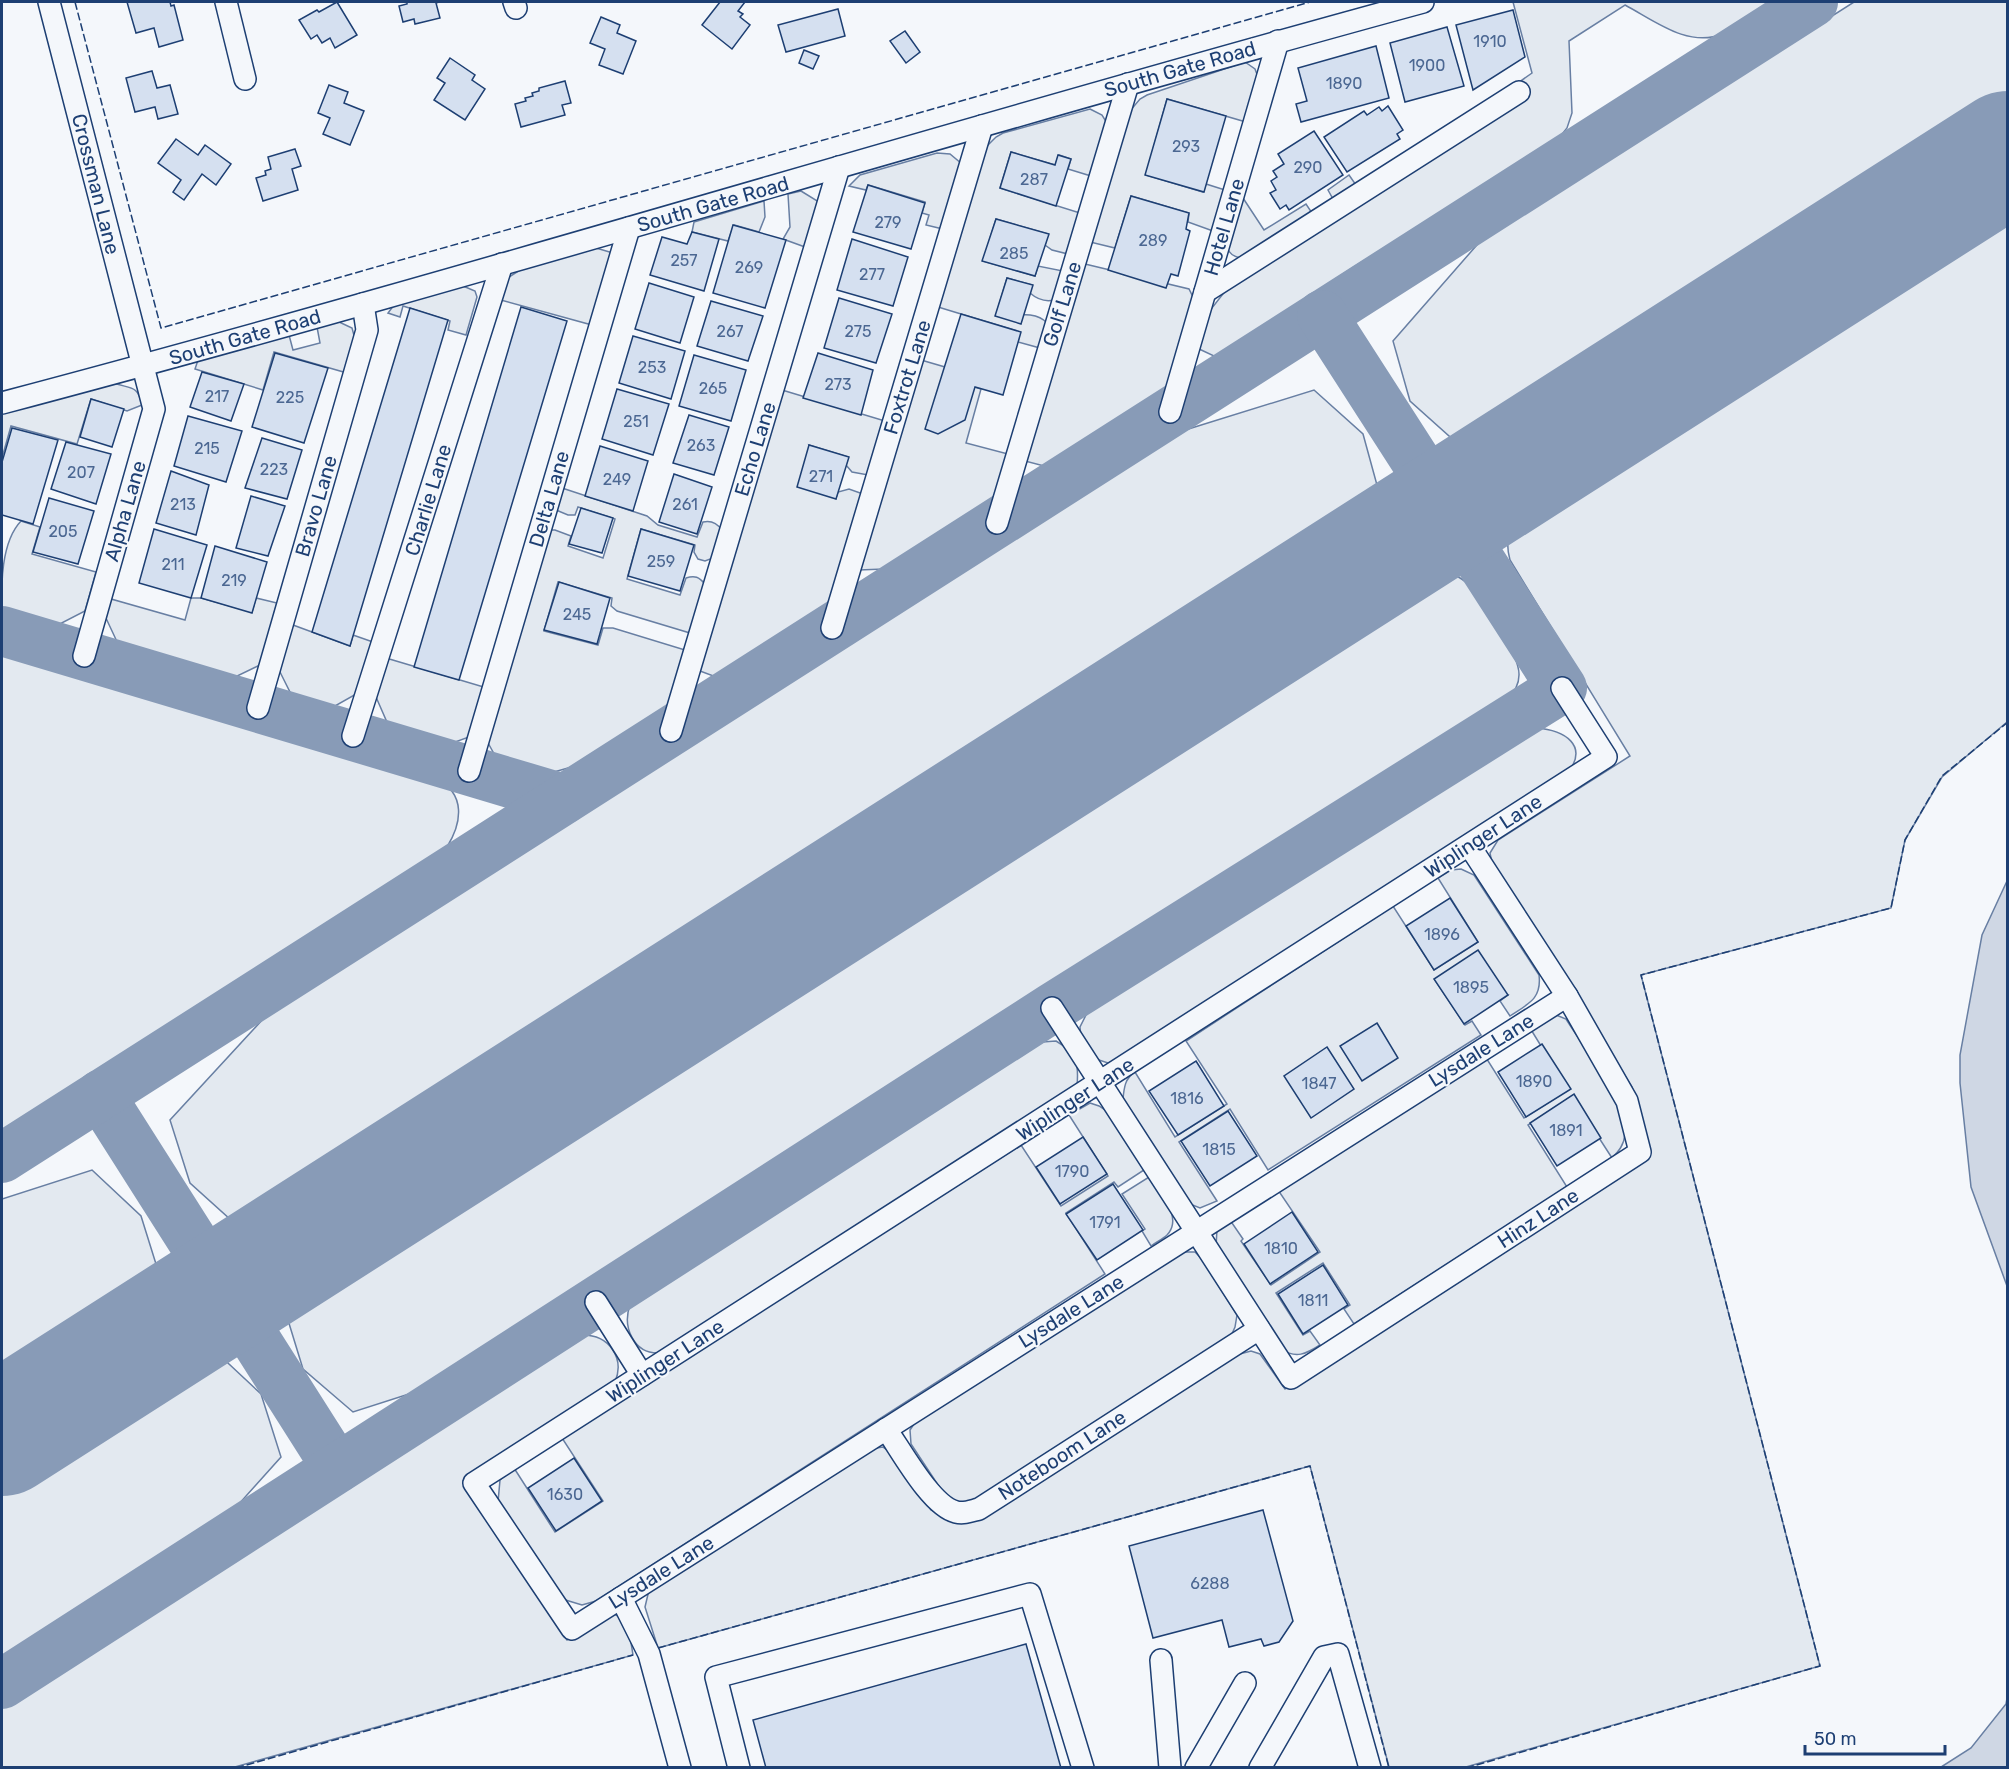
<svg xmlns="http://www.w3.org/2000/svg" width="2009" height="1769" viewBox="0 0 2009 1769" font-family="Rubik,sans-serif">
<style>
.green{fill:#e3e9f0;stroke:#687fa3;stroke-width:1.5}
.water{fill:#cfd7e4;stroke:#687fa3;stroke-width:1.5}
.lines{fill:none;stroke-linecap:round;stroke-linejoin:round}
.taxiway{stroke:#889bb7;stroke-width:50}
.runway{stroke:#889bb7;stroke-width:124}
.building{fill:#d5e0f0;stroke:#1d3f73;stroke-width:1.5}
.minor-casing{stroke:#1d3f73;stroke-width:24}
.minor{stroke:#f4f7fb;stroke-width:21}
.fence{stroke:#1d3f73;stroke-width:1.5;stroke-dasharray:8 3;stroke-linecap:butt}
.labels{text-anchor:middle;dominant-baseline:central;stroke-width:4.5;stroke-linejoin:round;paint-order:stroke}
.number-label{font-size:16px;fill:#4b6792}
.street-label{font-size:20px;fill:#1d3f73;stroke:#f4f7fb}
</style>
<rect width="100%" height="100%" fill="#f4f7fb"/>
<!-- green -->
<g class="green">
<path d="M 1513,2 L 1775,2 C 1758,12 1741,27 1723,34 C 1688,48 1655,21 1625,5 L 1569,41 L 1572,113 L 1567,128 L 1555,143 L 1357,265 L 1216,357 L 1197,348 L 1208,313 L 1226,290 L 1532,73 Z"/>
<polygon points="1854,2 2007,2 2007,101 1470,445 1458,444 1410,401 1393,341 1483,238"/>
<polygon points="1245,62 1255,69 1258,77 1246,122 1167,99 1146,175 1203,192 1206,184 1225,190 1213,231 1188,222 1189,213 1131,196 1115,248 1090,242 1129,112 1140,99 1147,95"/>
<path d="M 1090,109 L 1102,115 L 1107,123 L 1091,176 L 1068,169 L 1071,159 L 1059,155 L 1055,165 L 1011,152 L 1000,188 L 1080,213 L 1068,254 L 1052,250 L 1045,245 L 1048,234 L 996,219 L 983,261 L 1035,276 L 1038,266 L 1063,271 L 1054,300 C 1045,302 1038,300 1030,293 L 1032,285 L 1007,278 L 996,315 C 1012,316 1035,310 1047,323 L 1040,348 L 1018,342 L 1020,332 L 938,307 L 985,148 L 996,137 L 1003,133 Z"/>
<polygon points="937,153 950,154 962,164 943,229 926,225 929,215 922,213 925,202 868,185 866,190 849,186 860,175"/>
<polygon points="1349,175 1356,185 1333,199 1328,190"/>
<polygon points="801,191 819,202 805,247 783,239 790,227 788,194"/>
<path d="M 1243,198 L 1264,230 L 1306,204 L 1312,213 L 1240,258 C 1233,256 1230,254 1227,248 Z"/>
<polygon points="764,201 765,217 759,232 734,225 728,241 692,232 694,222"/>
<path d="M 2007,203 L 2007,722 L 1942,777 L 1905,840 L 1891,908 L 1641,975 L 1820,1666 L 1466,1767 L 1389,1767 L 1310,1466 L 658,1648 L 645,1607 L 649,1590 L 870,1449 L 883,1447 L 897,1456 L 931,1510 L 947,1518 L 1236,1355 L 1251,1351 L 1260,1354 L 1285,1389 L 1650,1157 L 1632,1087 L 1492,863 L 1490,853 L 1498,840 L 1630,756 L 1510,560 C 1503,533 1512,528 1528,508 Z"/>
<polygon points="596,248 613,253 592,325 497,299 509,277 520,270"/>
<polygon points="1085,264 1189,289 1193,297 1167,387 1044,466 1025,461"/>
<polygon points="463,286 475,291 477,297 466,335 448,330 450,321 403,306 400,317 388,313 394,305"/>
<polygon points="337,321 352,328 355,339 347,373 274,352 263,390 195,369 198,360 289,335 293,350 320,343 317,327"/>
<polygon points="921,360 945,367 975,387 981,389 966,443 1008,454 996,499 884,569 859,570"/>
<path d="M 114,383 C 129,389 138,384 142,405 L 127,411 L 91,399 L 77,444 L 11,426 L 2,458 L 2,413 Z"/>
<polygon points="782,390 885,421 868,475 852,472 846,465 848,457 809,445 836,498 838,492 849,489 863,494 830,604 716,677 700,671"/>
<polygon points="1314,390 1363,434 1380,496 1378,503 241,1229 190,1183 170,1120 264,1018 1182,431"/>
<path d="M 562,488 L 647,516 L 658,525 L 697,537 L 703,522 C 711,520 717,523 722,530 L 713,558 L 705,561 L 698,559 L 694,552 L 695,545 L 641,529 L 627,579 L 680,595 L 686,578 C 695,575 699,577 705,584 L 690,633 L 617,611 L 611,606 L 612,598 L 558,582 L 544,631 L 598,645 L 603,628 L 613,628 L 685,650 L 669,706 L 575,766 L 554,772 L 498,761 L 487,741 L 550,530 L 555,530 L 571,536 L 568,546 L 603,558 L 615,519 L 578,507 L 575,515 L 568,515 L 556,510 Z"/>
<path d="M 21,521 L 40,527 L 32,554 L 96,572 L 85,611 L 54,627 L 2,612 C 1,585 1,542 21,521 Z"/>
<path d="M 1453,574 C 1459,577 1464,580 1469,585 C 1483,599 1520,656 1519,675 C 1519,687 1512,694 1505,704 L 437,1385 L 353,1412 L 303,1369 L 284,1307 L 1413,582 L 1433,575 Z"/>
<polygon points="191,598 201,598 252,612 256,598 277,603 260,665 229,680 119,646 105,616 111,599 185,620"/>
<polygon points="293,625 350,646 353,635 373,642 358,693 328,710 294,700 279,670"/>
<path d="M 2,647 L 437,779 C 466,794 462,823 447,847 L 2,1132 Z"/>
<polygon points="386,658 487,688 469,737 447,745 390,729 376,697"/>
<path d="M 1536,728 C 1564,730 1590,745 1567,774 L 1120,1059 L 1108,1063 L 1096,1059 L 1081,1038 L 1080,1027 L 1087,1013 L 1520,736 Z"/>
<path d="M 1461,869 L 1474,875 L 1539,975 C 1542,999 1528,1004 1510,1016 L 1500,1001 L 1508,995 L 1435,980 L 1465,1025 L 1472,1021 L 1481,1035 L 1268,1170 L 1230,1109 L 1179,1142 L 1217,1201 L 1200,1208 L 1190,1204 L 1123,1099 C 1124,1088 1125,1078 1135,1072 L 1175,1137 L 1227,1104 L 1186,1041 L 1393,906 L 1434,970 L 1478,942 L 1438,878 L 1451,870 Z"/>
<path d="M 1556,1015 L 1566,1019 C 1581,1043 1629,1108 1625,1134 C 1624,1145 1619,1151 1612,1158 L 1572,1096 L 1528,1125 L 1567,1187 L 1354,1324 L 1344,1309 L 1350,1305 L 1323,1263 L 1276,1293 L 1303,1335 L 1310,1331 L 1320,1345 C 1306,1354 1296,1359 1281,1349 L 1216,1247 L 1217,1229 L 1230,1220 L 1243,1239 L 1241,1241 L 1271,1285 L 1320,1252 L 1278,1190 L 1485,1056 L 1524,1118 L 1568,1090 L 1530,1028 Z"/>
<path d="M 1056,1041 C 1077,1053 1079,1063 1077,1086 L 659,1353 C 634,1354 622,1327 630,1305 L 1042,1042 Z"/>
<polygon points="1090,1103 1099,1106 1108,1112 1144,1170 1118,1187 1114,1182 1066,1213 1105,1274 596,1601 582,1605 559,1598 498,1502 500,1480 514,1468 555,1532 603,1501 562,1438 1021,1145 1061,1206 1108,1176 1069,1115"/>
<polygon points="92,1170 141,1216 161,1280 2,1381 2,1199"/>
<path d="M 1149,1177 C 1159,1192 1184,1217 1167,1235 C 1163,1239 1156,1242 1151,1246 L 1142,1231 L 1145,1229 L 1122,1194 Z"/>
<polygon points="1181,1252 1195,1252 1202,1259 1237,1315 1235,1327 1231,1336 979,1499 965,1504 953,1501 942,1491 911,1444 910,1430 918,1418"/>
<path d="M 583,1335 C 609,1335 625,1358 615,1382 L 463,1481 L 567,1640 L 612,1613 C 630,1620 630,1638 633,1655 L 235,1767 L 2,1768 L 2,1706 Z"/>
<polygon points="214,1350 261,1394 281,1457 238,1505 206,1533 2,1664 2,1485"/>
</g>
<!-- water -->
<g class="water">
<polygon points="2007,881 2007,1286 1971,1187 1960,1083 1960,1055 1982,935"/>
<polygon points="2007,1698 2007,1767 1941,1767 1971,1748 2006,1704"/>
</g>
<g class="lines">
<!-- taxiway -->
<g class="taxiway">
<polyline points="2,631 564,799"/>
<polyline points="100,1095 337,1468"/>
<polyline points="2,1158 1813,2"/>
<polyline points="2,1684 1052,1008 1562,688 1322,315"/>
</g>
<!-- runway -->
<polyline class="runway" points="2,1434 2008,153"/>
</g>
<!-- building -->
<g class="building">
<polygon points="127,2 170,2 171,6 174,5 183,40 159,47 154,28 136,33"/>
<polygon points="337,2 357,35 335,48 330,38 322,43 317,35 311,39 299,20 317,10 319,12"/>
<polygon points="407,2 439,2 436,3 440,18 415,24 414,19 403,22 399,6 407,4"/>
<polygon points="720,2 745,2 738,11 743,14 740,17 750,25 732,49 702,25"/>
<polygon points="838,9 845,36 786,52 778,25"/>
<polygon points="1513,10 1525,57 1473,90 1456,25"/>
<polygon points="601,17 620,25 617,33 636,41 623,74 599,65 605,49 590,43"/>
<polygon points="1447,27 1464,86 1405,102 1390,43"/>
<polygon points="905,31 920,52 906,63 890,41"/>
<polygon points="1376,46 1389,98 1301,122 1296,104 1307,101 1298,68"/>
<polygon points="804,50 819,56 813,69 799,63"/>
<polygon points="450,58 475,75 472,80 485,89 465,120 434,100 445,83 437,78"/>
<polygon points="152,71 157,88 170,85 178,114 158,119 155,107 135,112 126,78"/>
<polygon points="565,81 571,103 562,105 565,115 521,127 515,104 526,101 525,98 533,96 532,93 539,91 539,88"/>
<polygon points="329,85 348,92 344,103 364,111 350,145 323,134 330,118 318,113"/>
<polygon points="1167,99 1226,116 1204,192 1145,175"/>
<polygon points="1388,106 1403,130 1397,134 1400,139 1347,172 1324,137 1364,111 1367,115 1379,107 1382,111"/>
<polygon points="1314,131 1343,175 1289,210 1286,205 1280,209 1270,193 1276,190 1271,181 1277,177 1273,171 1284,164 1278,154"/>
<polygon points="176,139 198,155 205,145 231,164 216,185 202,174 184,200 173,192 181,180 158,163"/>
<polygon points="295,149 301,166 292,169 298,190 263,201 256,178 266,175 265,171 271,169 268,157"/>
<polygon points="1011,152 1055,165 1058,155 1071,159 1056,206 1000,188"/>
<polygon points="868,185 925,203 911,249 853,232"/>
<polygon points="1131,196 1189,213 1186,229 1190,231 1178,276 1171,274 1166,288 1108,270"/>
<polygon points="996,219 1049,234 1035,276 982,261"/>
<polygon points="733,225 786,240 765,308 713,293"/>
<polygon points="692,232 719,239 704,291 650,275 662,237 687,244"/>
<polygon points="852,239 908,257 893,306 837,290"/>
<polygon points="1007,278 1033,285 1021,324 995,316"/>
<polygon points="649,283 694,297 680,343 635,329"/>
<polygon points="839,298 892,314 876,363 824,348"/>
<polygon points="711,301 763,316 748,361 697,346"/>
<polygon points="521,307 567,321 459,680 414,667"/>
<polygon points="410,308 448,320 350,646 312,632"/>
<polygon points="961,314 1021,332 1003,395 975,387 965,420 938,434 925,429"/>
<polygon points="633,336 685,351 671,399 619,383"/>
<polygon points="275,353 328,368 304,443 252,427"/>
<polygon points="818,353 873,370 861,415 803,398"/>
<polygon points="694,355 746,370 731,421 679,406"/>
<polygon points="202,372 244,384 231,421 190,407"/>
<polygon points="617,389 669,404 653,455 602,439"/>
<polygon points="91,399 124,409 112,447 80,437"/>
<polygon points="689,415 729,427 714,475 673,463"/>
<polygon points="188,416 242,431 226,482 174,466"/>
<polygon points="12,428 58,440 33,524 2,515 2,462"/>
<polygon points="262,438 302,450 287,499 245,488"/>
<polygon points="66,442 111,454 96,504 51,489"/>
<polygon points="809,445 849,457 836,499 797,487"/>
<polygon points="600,446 648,461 633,511 585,496"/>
<polygon points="171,471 209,485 196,535 156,523"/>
<polygon points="674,474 712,487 697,534 659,522"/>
<polygon points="251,496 285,506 268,556 236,548"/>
<polygon points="49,498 94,511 78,564 33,552"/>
<polygon points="581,508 613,518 602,553 569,544"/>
<polygon points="154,529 207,545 191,598 139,583"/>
<polygon points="641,529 694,545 680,591 628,576"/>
<polygon points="215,546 267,562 252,613 201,598"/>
<polygon points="559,582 610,598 597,644 544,630"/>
<polygon points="1450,898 1478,942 1434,970 1406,926"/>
<polygon points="1478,950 1508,995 1464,1024 1434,979"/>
<polygon points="1377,1023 1398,1058 1362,1081 1340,1046"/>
<polygon points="1542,1044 1571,1089 1526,1117 1498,1072"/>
<polygon points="1327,1047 1354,1089 1311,1118 1284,1076"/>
<polygon points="1196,1061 1224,1106 1178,1135 1149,1091"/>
<polygon points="1574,1094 1601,1138 1557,1166 1530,1123"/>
<polygon points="1228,1111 1257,1156 1210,1186 1181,1141"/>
<polygon points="1083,1137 1107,1174 1060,1204 1036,1167"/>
<polygon points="1113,1184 1143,1230 1097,1260 1066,1214"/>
<polygon points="1292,1212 1318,1252 1270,1284 1244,1244"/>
<polygon points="1323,1265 1348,1305 1303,1334 1278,1294"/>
<polygon points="574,1458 602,1501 556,1531 528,1488"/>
<polygon points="1263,1510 1293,1621 1279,1642 1264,1646 1261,1639 1229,1647 1222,1620 1153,1638 1129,1546"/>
<polygon points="1026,1644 1061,1768 766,1768 753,1720"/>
</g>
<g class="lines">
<defs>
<g id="minor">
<polyline points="49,2 154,409 84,656"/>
<polyline points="226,2 245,79"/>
<polyline points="514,2 516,8"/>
<polyline points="1205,292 1519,92"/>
<path d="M 2,403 C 478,277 948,131 1423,2"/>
<polyline points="1170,412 1278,41"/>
<polyline points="997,523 1128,84"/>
<polyline points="832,628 982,126"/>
<polyline points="258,708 367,330 363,304"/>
<polyline points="671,731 839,167"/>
<polyline points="353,736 502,264"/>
<polyline points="469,771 629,228"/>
<polyline points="1469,845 1567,996 572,1629 474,1483 1606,757 1562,688"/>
<polyline points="1052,1008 1291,1378 1640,1152 1627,1101 1567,996"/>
<polyline points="596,1302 642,1375"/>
<path d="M 886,1429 C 901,1450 931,1506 956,1512 C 964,1514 971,1511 979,1509 L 1259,1329"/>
<polyline points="621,1598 649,1654 680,1768"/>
<polyline points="1161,1660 1170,1768"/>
<polyline points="739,1768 716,1677 1030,1594 1083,1768"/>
<polyline points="1196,1768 1245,1683"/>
<polyline points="1260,1768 1324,1657 1338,1654 1370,1768"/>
</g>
</defs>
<!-- minor casing -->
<use href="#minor" class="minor-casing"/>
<!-- minor -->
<use href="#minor" class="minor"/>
<!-- fence -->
<g class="fence">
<polyline points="75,2 161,328 1310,2"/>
<polyline points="658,1648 1310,1466 1389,1768"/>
<polyline points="236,1768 633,1655"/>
<polyline points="1466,1768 1820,1666 1641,975 1891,908 1905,840 1942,776 2008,722"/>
</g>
</g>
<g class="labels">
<!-- number labels -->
<g class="number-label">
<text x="1490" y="41">1910</text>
<text x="1427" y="65">1900</text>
<text x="1344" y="83">1890</text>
<text x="1186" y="146">293</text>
<text x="1308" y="167">290</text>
<text x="1034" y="179">287</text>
<text x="888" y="222">279</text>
<text x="1153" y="240">289</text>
<text x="1014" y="253">285</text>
<text x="684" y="260">257</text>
<text x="749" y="267">269</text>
<text x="872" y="274">277</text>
<text x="730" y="331">267</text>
<text x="858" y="331">275</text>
<text x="652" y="367">253</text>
<text x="838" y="384">273</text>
<text x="713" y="388">265</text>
<text x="217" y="396">217</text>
<text x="290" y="397">225</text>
<text x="636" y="421">251</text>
<text x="701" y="445">263</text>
<text x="207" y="448">215</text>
<text x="274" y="469">223</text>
<text x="81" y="472">207</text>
<text x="821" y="476">271</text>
<text x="617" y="479">249</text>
<text x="183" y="504">213</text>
<text x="685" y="504">261</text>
<text x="63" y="531">205</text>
<text x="661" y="561">259</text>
<text x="173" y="564">211</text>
<text x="234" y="580">219</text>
<text x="577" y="614">245</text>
<text x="1442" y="934">1896</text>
<text x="1471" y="987">1895</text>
<text x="1534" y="1081">1890</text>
<text x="1319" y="1083">1847</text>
<text x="1187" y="1098">1816</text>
<text x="1566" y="1130">1891</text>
<text x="1219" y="1149">1815</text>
<text x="1072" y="1171">1790</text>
<text x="1105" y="1222">1791</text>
<text x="1281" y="1248">1810</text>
<text x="1313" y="1300">1811</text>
<text x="565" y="1494">1630</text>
<text x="1210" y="1583">6288</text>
</g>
<!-- street labels -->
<g class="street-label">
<text transform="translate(1180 69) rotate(-16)">South Gate Road</text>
<text transform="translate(96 184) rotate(76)">Crossman Lane</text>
<text transform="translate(713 204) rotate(-16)">South Gate Road</text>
<text transform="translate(1224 227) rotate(-74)">Hotel Lane</text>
<text transform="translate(1062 304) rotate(-73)">Golf Lane</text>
<text transform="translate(245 337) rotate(-16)">South Gate Road</text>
<text transform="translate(907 377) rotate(-73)">Foxtrot Lane</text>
<text transform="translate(755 449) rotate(-73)">Echo Lane</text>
<text transform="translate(549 499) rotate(-74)">Delta Lane</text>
<text transform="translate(428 500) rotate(-73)">Charlie Lane</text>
<text transform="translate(316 506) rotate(-74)">Bravo Lane</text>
<text transform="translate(125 511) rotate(-74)">Alpha Lane</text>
<text transform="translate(1483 836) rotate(-33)">Wiplinger Lane</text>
<text transform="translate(1481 1050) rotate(-32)">Lysdale Lane</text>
<text transform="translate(1075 1099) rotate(-33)">Wiplinger Lane</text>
<text transform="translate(1538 1218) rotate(-33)">Hinz Lane</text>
<text transform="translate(1071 1311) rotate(-32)">Lysdale Lane</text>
<text transform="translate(665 1361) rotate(-33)">Wiplinger Lane</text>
<text transform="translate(1062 1455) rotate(-33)">Noteboom Lane</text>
<text transform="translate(661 1572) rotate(-32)">Lysdale Lane</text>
</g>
</g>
<!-- border -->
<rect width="2009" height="1769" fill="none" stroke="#1d3f73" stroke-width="6"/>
<!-- scale -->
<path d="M1805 1745v9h140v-9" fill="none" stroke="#1d3f73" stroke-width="3"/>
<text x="1814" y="1745" font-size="18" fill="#1d3f73" stroke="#f4f7fb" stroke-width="4.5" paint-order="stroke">50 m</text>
</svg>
